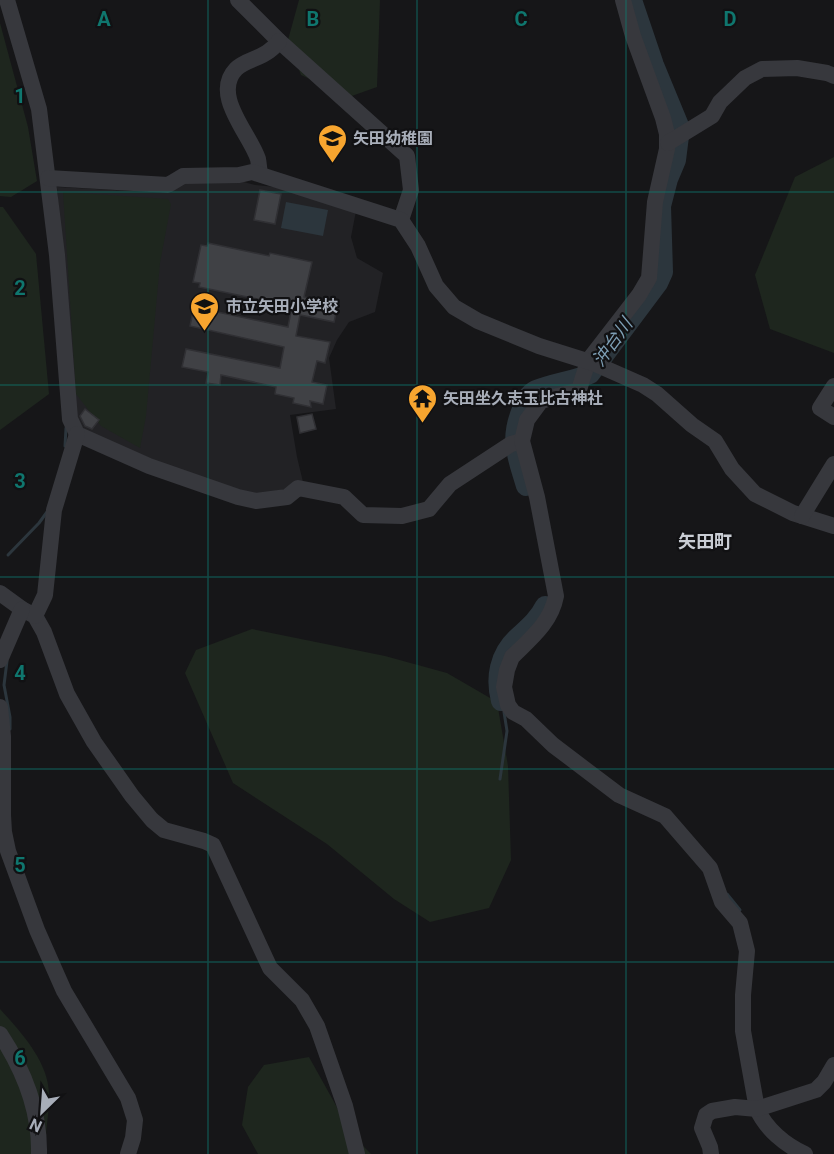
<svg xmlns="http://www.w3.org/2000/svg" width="834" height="1154" viewBox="0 0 834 1154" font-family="Roboto,'Noto Sans JP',sans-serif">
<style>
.built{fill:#222225}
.green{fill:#1e261e}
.water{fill:#2c363d}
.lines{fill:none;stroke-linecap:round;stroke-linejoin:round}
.stream{stroke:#2c363d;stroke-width:3}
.river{stroke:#2c363d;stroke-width:20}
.building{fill:#404145;stroke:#303034;stroke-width:1.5}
.minor{stroke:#37383d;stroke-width:16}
.grid{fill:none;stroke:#0f766e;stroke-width:1.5;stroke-opacity:0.55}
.labels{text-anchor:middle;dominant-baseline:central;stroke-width:4.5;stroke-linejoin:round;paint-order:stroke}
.poi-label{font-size:16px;font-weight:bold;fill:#a8aeb9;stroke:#111113;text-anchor:start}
.water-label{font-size:18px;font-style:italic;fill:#7e9fb5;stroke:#111113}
.neighbourhood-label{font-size:18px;font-weight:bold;fill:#c9cdd4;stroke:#111113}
.grid-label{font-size:20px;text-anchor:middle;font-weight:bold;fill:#0f766e;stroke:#111113;stroke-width:4.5;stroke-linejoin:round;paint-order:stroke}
</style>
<rect width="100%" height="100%" fill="#161618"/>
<!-- built -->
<polygon class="built" points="240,181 255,185 276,187 356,211 351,237 357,258 383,273 375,312 349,322 337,340 329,358 336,409 290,415 297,457 303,482 286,489 259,494 241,491 174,468 74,427 57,187 170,193 185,182"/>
<!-- green -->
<g class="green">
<polygon points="299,0 380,0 377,87 349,97 301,75 288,40"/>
<polygon points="0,23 28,127 37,181 11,197 0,196"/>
<polygon points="834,157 834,353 770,329 755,275 795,177"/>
<polygon points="63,192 168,199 171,204 160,263 146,416 140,448 101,426 76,394"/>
<polygon points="0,207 3,207 36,254 49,394 0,430"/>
<polygon points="252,629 385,656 447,673 497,702 508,766 511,860 489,908 430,922 394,899 327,844 233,783 185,673 196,650"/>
<path d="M 0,1009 C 20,1031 48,1061 49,1093 C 50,1113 44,1133 46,1154 L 0,1154 Z"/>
<polygon points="309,1057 353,1136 371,1154 258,1154 242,1125 248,1087 264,1065"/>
</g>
<!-- water -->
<polygon class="water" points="286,202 328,210 323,236 281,228"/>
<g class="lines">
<!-- stream -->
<g class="stream">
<polyline points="65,446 66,428"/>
<polyline points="8,555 39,523 47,512"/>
<polyline points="7,661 4,685 10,717 10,729"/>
<polyline points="500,779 507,731 504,712"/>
<polyline points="727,894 740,910"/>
</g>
<!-- river -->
<g class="river">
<path d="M 526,486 C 517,455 509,441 522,409 C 525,402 528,394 536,390 C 553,383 572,381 590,374 L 658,283 L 663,272 L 661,206 L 668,179 L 676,160 L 680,128 L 654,65 L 632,0"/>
<path d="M 501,701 C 495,678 499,655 517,638 C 528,628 538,620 545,606"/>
</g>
</g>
<!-- building -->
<g class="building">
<polygon points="260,190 281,194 275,224 254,220"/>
<polygon points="208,243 269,256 270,253 312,262 304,297 338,304 334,322 300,315 296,336 330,342 325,363 317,361 312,382 327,385 323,404 310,401 311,407 293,403 294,398 275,394 276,387 221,375 220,385 206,383 208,372 182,367 186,349 280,368 284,347 190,326 194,307 288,327 292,306 199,287 200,283 193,282 201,245 207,246"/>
<polygon points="85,409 99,420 92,429 85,426 80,416"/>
<polygon points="312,414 316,429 300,433 297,417"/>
</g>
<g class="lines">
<!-- minor -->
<g class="minor">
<polyline points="7,0 39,109 57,255 70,419 77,434 149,466 238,497 256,501 287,497 298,488 344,497 363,515 402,516 429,509 450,484 511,444 522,441"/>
<polyline points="238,0 279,41 407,156 411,190 401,220"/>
<path d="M 623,0 L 633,36 L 663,118 L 667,134 L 667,149 L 655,202 L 649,278 L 639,295 L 588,361 L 579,390 L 541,401 L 527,420 L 522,441 L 537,497 L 556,596 C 551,623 530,639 512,657 L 507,670 L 504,687 L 508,705 L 513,712 L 526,719 L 553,745 L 619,795 L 665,816 L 710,868 L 722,902 L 740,923 L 747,951 L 743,995 L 743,1031 L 757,1109 C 766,1129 785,1145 805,1154"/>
<polyline points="668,143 712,116 720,102 745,78 762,69 797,68 827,73 834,76"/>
<path d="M 260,173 C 259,169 259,164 258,159 C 250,134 211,95 236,69 C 245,60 259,59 269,51 C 272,49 276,45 279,41"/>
<polyline points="48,178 168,185 183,176 239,175 252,172 401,220 418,246 436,286 454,307 478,321 539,346 593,363 643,385 657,394 692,425 715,441 732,469 755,494 793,513 834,526"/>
<polyline points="834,386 820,408 834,417"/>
<polyline points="802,516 834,464"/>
<polyline points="0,593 22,609 35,616 44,632 67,694 94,742 132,796 152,820 164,830 204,841 213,845 270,968 302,1000 317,1026 345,1106 357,1154"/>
<polyline points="35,616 45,595 54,510 77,434"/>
<polyline points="0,660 22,609"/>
<polyline points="0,707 3,736 3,815 4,832 8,851 37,930 64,991 128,1098 135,1120 133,1138 128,1154"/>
<path d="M 0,1034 C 23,1069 40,1111 39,1154"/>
<polyline points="711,1154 710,1147 702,1128 706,1115 712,1111 735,1107 757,1109 816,1090 824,1082 834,1065"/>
</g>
</g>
<!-- grid -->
<path class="grid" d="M 208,0 L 208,1154M 417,0 L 417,1154M 626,0 L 626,1154M 0,192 L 834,192M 0,385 L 834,385M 0,577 L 834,577M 0,769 L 834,769M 0,962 L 834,962"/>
<!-- icons -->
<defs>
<symbol id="school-pin" viewBox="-11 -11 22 30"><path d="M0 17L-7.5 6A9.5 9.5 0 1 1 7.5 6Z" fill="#f7a52f" stroke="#111113"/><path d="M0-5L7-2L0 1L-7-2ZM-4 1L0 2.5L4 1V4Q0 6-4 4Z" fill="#111"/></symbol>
<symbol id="temple-pin" viewBox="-11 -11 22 30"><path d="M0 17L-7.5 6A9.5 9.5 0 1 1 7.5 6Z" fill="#f7a52f" stroke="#111113"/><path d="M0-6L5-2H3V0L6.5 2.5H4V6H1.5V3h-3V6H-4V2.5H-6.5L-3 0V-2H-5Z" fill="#111"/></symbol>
</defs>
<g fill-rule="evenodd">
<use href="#school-pin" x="316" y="122" width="33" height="45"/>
<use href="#school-pin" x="188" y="290" width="33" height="45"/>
<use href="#temple-pin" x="406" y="382" width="33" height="45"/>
</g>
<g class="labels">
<!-- poi labels -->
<g class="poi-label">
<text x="353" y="138">矢田幼稚園</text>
<text x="226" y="306">市立矢田小学校</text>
<text x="443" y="398">矢田坐久志玉比古神社</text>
</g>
<!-- water labels -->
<g class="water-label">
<text transform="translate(612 342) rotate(-54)">沖台川</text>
</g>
<!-- neighbourhood labels -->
<g class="neighbourhood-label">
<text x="705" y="541">矢田町</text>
</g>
</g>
<g class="grid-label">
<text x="104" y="26">A</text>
<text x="313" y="26">B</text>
<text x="521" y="26">C</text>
<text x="730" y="26">D</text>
<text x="20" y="103">1</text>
<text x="20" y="295">2</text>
<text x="20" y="488">3</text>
<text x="20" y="680">4</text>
<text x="20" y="872">5</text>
<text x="20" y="1065">6</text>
</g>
<!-- north arrow -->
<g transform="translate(42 1112) rotate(205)" stroke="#111113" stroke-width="4.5" paint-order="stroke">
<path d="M0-4.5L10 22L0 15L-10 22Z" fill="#a8aeb9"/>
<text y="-9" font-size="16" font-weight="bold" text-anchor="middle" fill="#a8aeb9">N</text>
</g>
</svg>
